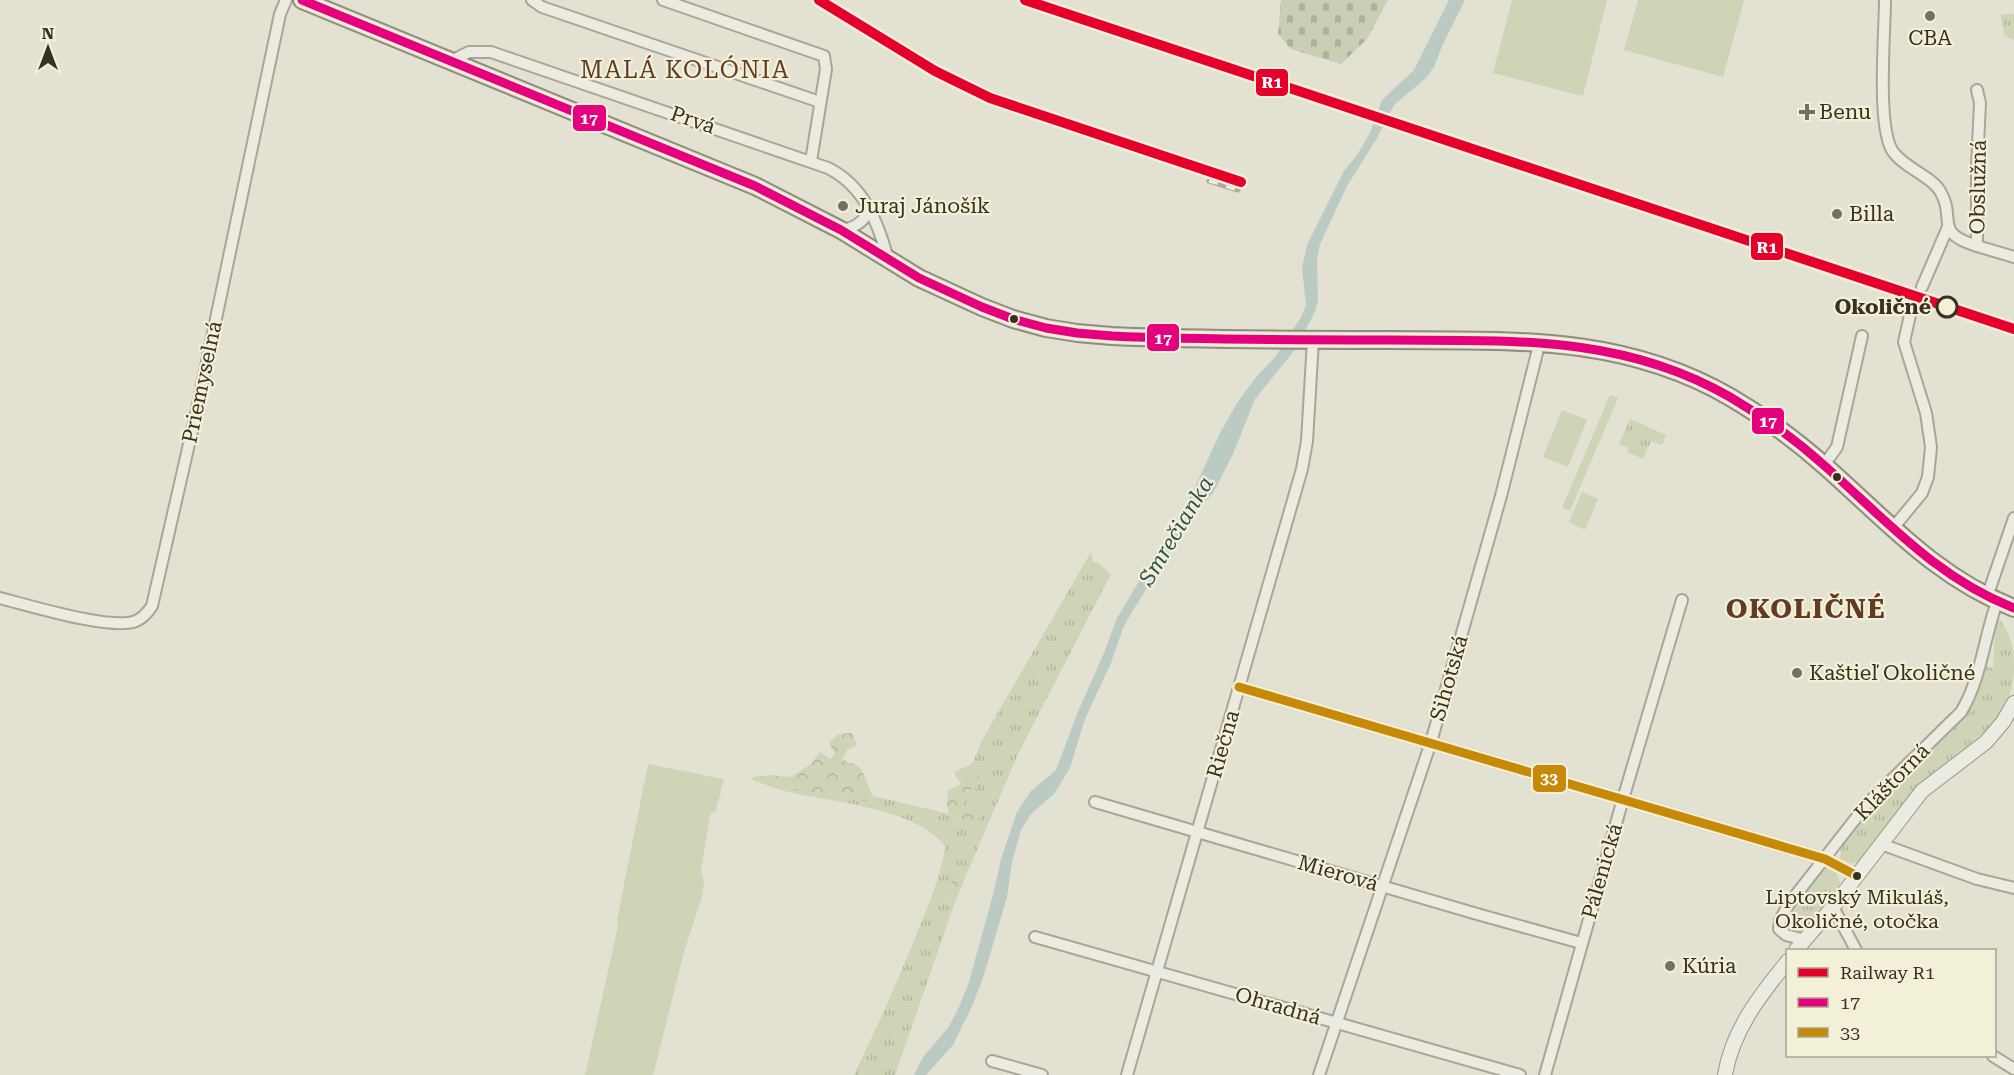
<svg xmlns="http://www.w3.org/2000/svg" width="2014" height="1075" viewBox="0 0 2014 1075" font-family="'Roboto Serif',serif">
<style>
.grass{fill:url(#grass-tufts)}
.forest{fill:url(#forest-crowns)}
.cemetery{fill:url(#cemetery-stones)}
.garden{fill:#ced4b5}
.water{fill:#bbcac3}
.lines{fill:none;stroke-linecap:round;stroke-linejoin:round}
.street-casing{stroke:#a9a699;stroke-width:14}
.secondary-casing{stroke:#999589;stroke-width:16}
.primary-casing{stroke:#8f8c80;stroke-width:20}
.street{stroke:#ecebe1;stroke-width:10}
.secondary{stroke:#ecebe1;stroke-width:14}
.primary{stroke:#e3e1d4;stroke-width:16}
.rail-casing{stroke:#acaaa2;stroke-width:5}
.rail{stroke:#f3f0d8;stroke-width:3;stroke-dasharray:9;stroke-linecap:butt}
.bus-1-casing{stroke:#f3f0d8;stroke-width:14}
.bus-2-casing{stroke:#f3f0d8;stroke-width:14}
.bus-1{stroke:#e5007d;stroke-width:9}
.bus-2{stroke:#c78908;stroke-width:9}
.rail-1-casing{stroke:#f3f0d8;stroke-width:15}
.rail-1{stroke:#e4002b;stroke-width:10}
.poi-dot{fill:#746f5f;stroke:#f3f0d8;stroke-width:2}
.stop-dot{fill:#f3f0d8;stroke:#383122;stroke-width:3}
.bus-dot{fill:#383122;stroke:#f3f0d8;stroke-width:2}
.labels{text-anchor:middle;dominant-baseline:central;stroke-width:4.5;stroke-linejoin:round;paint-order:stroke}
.bus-label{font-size:20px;fill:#383122;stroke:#f3f0d8}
.poi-label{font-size:21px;fill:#383122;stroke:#f3f0d8;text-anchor:start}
.street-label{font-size:21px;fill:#383122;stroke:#f3f0d8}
.stop-label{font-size:21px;font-weight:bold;fill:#383122;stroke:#f3f0d8;text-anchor:end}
.water-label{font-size:22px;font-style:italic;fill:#325257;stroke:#f3f0d8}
.quarter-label{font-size:24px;letter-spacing:1.5px;fill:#613c24;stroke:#f3f0d8}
.district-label{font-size:27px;font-weight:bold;letter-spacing:1.5px;fill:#613c24;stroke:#f3f0d8}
.line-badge{stroke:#f3f0d8;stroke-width:2}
.badge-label{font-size:16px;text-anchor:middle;font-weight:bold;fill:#fff}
</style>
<defs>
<pattern id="grass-tufts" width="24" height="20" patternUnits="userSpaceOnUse" patternTransform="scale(1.5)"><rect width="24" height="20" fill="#ced4b5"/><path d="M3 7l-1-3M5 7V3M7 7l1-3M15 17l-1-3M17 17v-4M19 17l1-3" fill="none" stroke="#b2b69b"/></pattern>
<pattern id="forest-crowns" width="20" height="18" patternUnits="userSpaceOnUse" patternTransform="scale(1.5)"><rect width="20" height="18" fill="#ced4b5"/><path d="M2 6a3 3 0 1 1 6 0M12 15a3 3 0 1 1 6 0" fill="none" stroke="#b2b69b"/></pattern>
<pattern id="cemetery-stones" width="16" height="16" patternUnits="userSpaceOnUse" patternTransform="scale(1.5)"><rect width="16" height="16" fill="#c9ceb4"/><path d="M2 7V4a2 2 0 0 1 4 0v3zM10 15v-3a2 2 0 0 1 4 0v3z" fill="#adb19a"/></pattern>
</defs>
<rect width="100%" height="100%" fill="#e3e1d1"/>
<!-- grass -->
<g class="grass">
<polygon points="2001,14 2014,14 2014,40 2004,35"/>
<polygon points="1630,419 1666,435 1662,445 1651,441 1643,459 1627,452 1629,448 1619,444"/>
<path d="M 1091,552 L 1093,562 L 1098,563 L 1111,574 L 1018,754 L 965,878 L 959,874 L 947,900 L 954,905 L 895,1075 L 854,1075 C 876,1030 896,985 915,938 C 927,908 941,878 945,846 C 914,807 835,803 789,792 C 776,789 765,784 753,780 L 753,777 L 771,775 L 784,786 L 819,794 L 842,794 L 869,803 L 873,796 L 949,814 L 974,823 L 962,801 L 979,774 L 972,764 L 982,740 Z"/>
<path d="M 1999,619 C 2011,634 2014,648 2014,666 C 2014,729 1958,746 1921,784 C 1898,807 1880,835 1860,860 L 1853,864 L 1840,859 L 1841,845 L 1872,804 L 1957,723 L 1961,722 L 1972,707 L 1985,666 L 1993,668 L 1995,630 Z"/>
<polygon points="1824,867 1836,873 1840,882 1839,888 1804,932 1785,927 1786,913"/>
</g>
<!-- forest -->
<g class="forest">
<path d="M 852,733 L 857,745 L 847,750 L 842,759 C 847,763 855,763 860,768 C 862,769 870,791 873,796 L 869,803 L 842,794 L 819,794 L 784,786 L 771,775 L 791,777 L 811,764 L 820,752 L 830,759 L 835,754 L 829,743 L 838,734 Z"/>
<polygon points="972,764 979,774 978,788 968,790 962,801 966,807 980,811 982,817 974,823 949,814 947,806 948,790 961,784 954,772"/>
<polygon points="959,874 965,878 954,905 947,900 953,875"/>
</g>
<!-- cemetery -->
<polygon class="cemetery" points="1281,0 1388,0 1367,39 1341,64 1291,49 1278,34"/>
<!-- garden -->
<g class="garden">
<polygon points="1512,0 1607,0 1583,96 1493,73"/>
<polygon points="1638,0 1744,0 1723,77 1624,50"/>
<polygon points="1610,395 1618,398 1570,511 1562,508"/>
<polygon points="1562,410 1587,420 1568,467 1543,457"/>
<polygon points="1582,492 1598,499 1585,530 1569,522"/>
<polygon points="648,764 724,779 716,810 710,814 701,871 704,882 702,896 684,952 653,1075 585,1075 618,926 617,920"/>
</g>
<!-- water -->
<polygon class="water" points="1449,0 1465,0 1443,44 1434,67 1426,78 1394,105 1377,138 1347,186 1320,244 1317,260 1318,300 1315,312 1294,351 1255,399 1233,454 1213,493 1192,515 1132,612 1123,628 1111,663 1085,719 1070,768 1054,794 1031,814 1021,830 1012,862 1007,897 983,978 972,1006 953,1045 926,1075 914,1075 923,1057 948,1028 958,1009 968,985 993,895 1001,859 1017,812 1031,791 1056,770 1077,714 1104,653 1117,618 1156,553 1172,531 1196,485 1219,435 1237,403 1256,377 1276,356 1301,317 1306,305 1302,268 1307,245 1344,171 1357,155 1370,133 1382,100 1414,70"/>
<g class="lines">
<defs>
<g id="street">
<polyline points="532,0 542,7 820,102"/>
<polyline points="663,0 824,56 826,69 811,161"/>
<path d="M 1885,0 C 1885,32 1876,132 1894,153 C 1905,168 1931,176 1940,191 C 1957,219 1932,232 1977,246"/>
<path d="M 451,61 L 469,52 L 491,52 L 828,168 C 864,186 878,222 888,259"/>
<polyline points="1977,90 1980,103 1977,166 1977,246 2014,257"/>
<path d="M 841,230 C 855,228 864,222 870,209"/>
<polyline points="1922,287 1948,227"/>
<polyline points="1824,465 1837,447 1862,336"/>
<polyline points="1893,528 1922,493 1928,477 1931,447 1926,413 1904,342 1910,315 1917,300"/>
<polyline points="1987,597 2014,518"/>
<path d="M 0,598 C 28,605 112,631 136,621 C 143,618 148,612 152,606 L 197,409 L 280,14 L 286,0"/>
<polyline points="1239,687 1825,859 1857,876"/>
<polyline points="1095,802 1477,914 1581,943"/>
<polyline points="1881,844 1977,879 2014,888"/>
<polyline points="1833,907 1856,950"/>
<polyline points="1035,937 1520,1075"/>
<path d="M 1805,940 L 1786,935 L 1779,929 L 1780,921 L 1788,905 L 1867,804 L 1961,712 C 1981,679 1984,638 1997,602"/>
<polyline points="1993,1056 2014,1069"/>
<polyline points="992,1061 1042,1075"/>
<polyline points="1127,1075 1302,469 1307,441 1313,340"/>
<polyline points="1319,1075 1431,742 1501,496 1537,353 1538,343"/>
<polyline points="1545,1075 1623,799 1682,600"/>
</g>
<g id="secondary">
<polyline points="1796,950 1833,907 1922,791 1986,742 2003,722 2014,703"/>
<path d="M 1725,1075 C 1732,1031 1760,995 1788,961"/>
</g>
<path id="primary" d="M 302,0 L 755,186 L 841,230 L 919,278 L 982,307 L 1013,319 L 1046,328 L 1077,333 L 1112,336 C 1204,340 1296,340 1388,340 C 1510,341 1621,334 1730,397 C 1764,417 1796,440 1826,467 C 1887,521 1937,578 2014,608"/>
</defs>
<!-- street casing -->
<use href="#street" class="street-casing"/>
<!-- secondary casing -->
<use href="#secondary" class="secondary-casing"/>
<!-- primary casing -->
<use href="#primary" class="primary-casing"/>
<!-- street -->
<use href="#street" class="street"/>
<!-- secondary -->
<use href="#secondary" class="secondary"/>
<!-- primary -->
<use href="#primary" class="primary"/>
<defs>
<g id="rail">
<polyline points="819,0 935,71 990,98 1241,182"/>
<polyline points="1209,181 1238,190"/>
</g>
</defs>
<!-- rail casing -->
<use href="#rail" class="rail-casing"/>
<!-- rail -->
<use href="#rail" class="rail"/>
<defs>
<path id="bus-1" d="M 302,0 L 755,186 L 841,230 L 919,278 L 982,307 L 1013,319 L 1046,328 L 1077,333 L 1112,336 C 1204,340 1296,340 1388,340 C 1510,341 1621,334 1730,397 C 1764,417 1796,440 1826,467 C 1887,521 1937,578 2014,608"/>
<polyline id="bus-2" points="1239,687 1825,859 1857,876"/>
</defs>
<!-- bus-1 casing -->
<use href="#bus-1" class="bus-1-casing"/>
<!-- bus-2 casing -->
<use href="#bus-2" class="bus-2-casing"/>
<!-- bus-1 -->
<use href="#bus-1" class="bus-1"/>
<!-- bus-2 -->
<use href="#bus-2" class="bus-2"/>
<defs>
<g id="rail-1">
<polyline points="819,0 935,71 990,98 1241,182"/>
<polyline points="1025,0 2014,329"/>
</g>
</defs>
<!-- rail-1 casing -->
<use href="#rail-1" class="rail-1-casing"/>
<!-- rail-1 -->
<use href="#rail-1" class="rail-1"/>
</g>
<!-- markers -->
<g class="poi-dot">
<circle cx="1930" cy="16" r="6"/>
<path d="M1804 103h6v6h6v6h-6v6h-6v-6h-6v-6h6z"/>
<circle cx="843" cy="206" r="6"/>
<circle cx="1837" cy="214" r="6"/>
<circle cx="1797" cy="673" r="6"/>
<circle cx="1670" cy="966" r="6"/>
</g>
<circle class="stop-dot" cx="1947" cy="307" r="10"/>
<g class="bus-dot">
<circle cx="1014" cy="319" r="5"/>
<circle cx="1837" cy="477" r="5"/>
<circle cx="1857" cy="876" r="5"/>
</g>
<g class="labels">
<!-- bus labels -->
<g class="bus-label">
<text x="1857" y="897">Liptovský Mikuláš,<tspan x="1857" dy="24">Okoličné, otočka</tspan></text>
</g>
<!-- poi labels -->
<g class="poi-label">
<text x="1930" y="38" text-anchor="middle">CBA</text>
<text x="1819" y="112">Benu</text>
<text x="855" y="206">Juraj Jánošík</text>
<text x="1849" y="214">Billa</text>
<text x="1809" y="673">Kaštieľ Okoličné</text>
<text x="1682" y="966">Kúria</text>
</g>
<!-- street labels -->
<g class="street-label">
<text transform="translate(693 120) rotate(19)">Prvá</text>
<text transform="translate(1978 187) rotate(-89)">Obslužná</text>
<text transform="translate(202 382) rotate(-78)">Priemyselná</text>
<text transform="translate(1449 678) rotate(-74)">Sihotská</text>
<text transform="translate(1223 744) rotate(-74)">Riečna</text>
<text transform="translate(1892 782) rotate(-46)">Kláštorná</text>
<text transform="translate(1602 871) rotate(-74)">Pálenická</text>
<text transform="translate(1338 873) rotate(16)">Mierová</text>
<text transform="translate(1278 1006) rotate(16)">Ohradná</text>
</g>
<!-- stop labels -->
<g class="stop-label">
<text x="1931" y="307">Okoličné</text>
</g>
<!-- water labels -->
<g class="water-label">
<text transform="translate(1176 531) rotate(-59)">Smrečianka</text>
</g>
<!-- quarter labels -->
<g class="quarter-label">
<text x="685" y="70">MALÁ KOLÓNIA</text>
</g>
<!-- district labels -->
<g class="district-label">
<text x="1806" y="609">OKOLIČNÉ</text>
</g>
</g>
<g class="line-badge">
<rect x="1255" y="68" width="34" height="29" rx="6" fill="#e4002b"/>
<rect x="572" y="104" width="35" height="28" rx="6" fill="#e5007d"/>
<rect x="1750" y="232" width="34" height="29" rx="6" fill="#e4002b"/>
<rect x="1146" y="323" width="34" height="29" rx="6" fill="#e5007d"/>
<rect x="1751" y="407" width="34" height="28" rx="6" fill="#e5007d"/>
<rect x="1532" y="764" width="35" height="29" rx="6" fill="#c78908"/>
</g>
<g class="badge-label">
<text x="1272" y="88">R1</text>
<text x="589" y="124">17</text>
<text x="1767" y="253">R1</text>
<text x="1163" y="344">17</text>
<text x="1768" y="427">17</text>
<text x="1549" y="784">33</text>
</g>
<!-- legend -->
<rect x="1786" y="949" width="210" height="108" fill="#f3f0d8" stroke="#a8a48f" stroke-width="1.5"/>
<rect x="1798" y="968" width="30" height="9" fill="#e4002b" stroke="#a8a48f" stroke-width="1.5"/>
<text x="1840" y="979" font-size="18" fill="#383122">Railway R1</text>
<rect x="1798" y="998" width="30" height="9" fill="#e5007d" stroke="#a8a48f" stroke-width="1.5"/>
<text x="1840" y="1009" font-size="18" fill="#383122">17</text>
<rect x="1798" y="1028" width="30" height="9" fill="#c78908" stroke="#a8a48f" stroke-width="1.5"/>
<text x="1840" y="1039" font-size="18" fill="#383122">33</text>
<!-- north arrow -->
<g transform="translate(48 48)" stroke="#f3f0d8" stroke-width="4.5" paint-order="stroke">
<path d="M0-4.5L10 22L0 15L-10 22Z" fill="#383122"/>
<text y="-9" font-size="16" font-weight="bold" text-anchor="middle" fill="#383122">N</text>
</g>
</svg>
